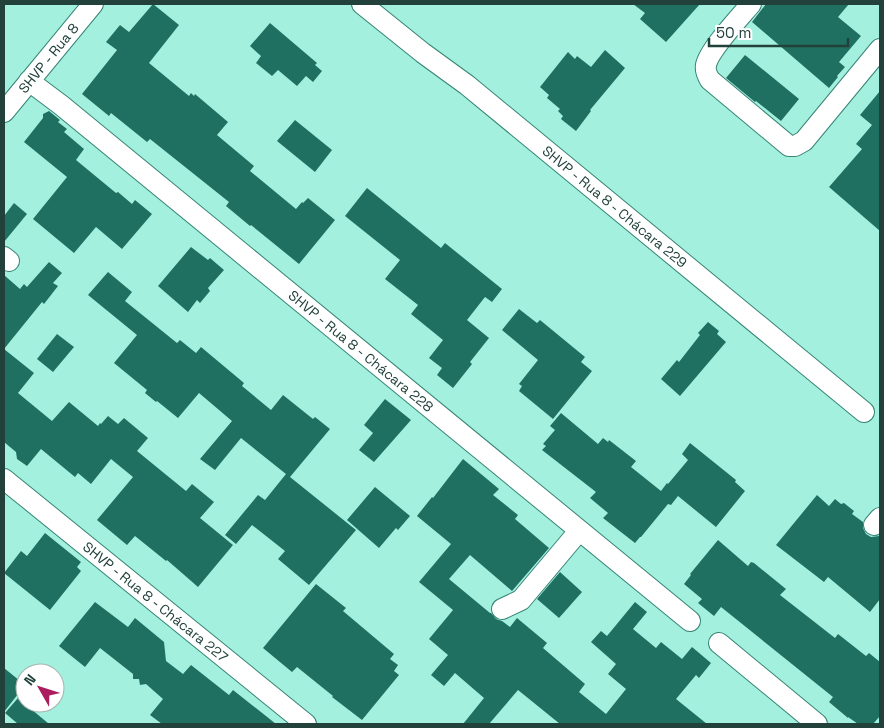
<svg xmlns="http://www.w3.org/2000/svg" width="884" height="728" viewBox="0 0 884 728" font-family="'Space Grotesk',sans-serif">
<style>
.building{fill:#207062}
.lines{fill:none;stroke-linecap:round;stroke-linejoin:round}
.minor-casing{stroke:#378475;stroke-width:22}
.minor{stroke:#fff;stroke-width:20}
.labels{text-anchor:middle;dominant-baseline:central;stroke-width:5;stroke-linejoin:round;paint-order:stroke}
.street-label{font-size:14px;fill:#21413a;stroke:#fff}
</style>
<rect width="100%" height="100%" fill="#a4f0df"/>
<!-- building -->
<g class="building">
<polygon points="153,4 179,25 149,63 189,96 191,93 194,96 195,94 228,122 217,135 254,166 250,171 296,209 302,202 303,203 308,198 335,220 299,264 251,225 250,226 226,206 229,202 150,139 147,142 111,113 109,116 82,94 117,50 106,42 120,25 129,32"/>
<polygon points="633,4 700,4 666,42 640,19 645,13"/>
<polygon points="766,4 849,4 838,17 861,36 839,62 845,67 837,76 838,77 829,88 752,22"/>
<polygon points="270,23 317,63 315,65 322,71 313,82 306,76 297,86 278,70 272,76 256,63 261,56 250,46"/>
<polygon points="605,50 625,68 590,110 591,111 576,131 561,119 563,116 558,111 560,109 547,98 549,95 540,87 568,52 575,59 577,56 591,67"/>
<polygon points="745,55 799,99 781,121 756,101 755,102 726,78"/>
<polygon points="880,91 880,231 829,187 862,149 856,144 872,125 860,115"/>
<polygon points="49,111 60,120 58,122 67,129 64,132 84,149 76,160 116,193 118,192 132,204 135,200 152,214 122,249 96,227 74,253 33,219 67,177 24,142 43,118 43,114"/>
<polygon points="295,120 332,150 315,172 277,141"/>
<polygon points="367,188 441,248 445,243 502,289 492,302 485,297 467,320 489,338 470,362 472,364 453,388 437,375 442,368 429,358 443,340 411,314 418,305 385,279 400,260 345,216"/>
<polygon points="14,203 27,214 4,242 4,216"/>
<polygon points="191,247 208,260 210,258 224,270 208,288 210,291 200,303 197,300 188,312 158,286"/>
<polygon points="49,262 62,273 53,283 58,286 44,304 42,302 4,349 34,373 18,393 52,421 69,402 98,426 100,423 101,424 108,416 118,424 124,418 148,438 137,451 186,491 192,484 214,502 200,518 233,545 198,587 167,560 166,561 135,536 127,545 97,520 133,477 111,459 91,484 78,473 75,477 41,449 27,466 17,459 16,452 4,442 4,275 20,289 24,284 27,287"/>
<polygon points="108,272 132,292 125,301 177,343 180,340 196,353 201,347 244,383 242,386 271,410 283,395 313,419 315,417 330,429 290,477 356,530 309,585 278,559 285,551 252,525 236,544 225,535 258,495 265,500 286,474 241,438 215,470 200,459 232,421 199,393 178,418 157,401 156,402 145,393 147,390 114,363 137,335 88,295"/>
<polygon points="519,309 537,323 540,320 585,357 581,362 592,371 553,419 519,391 522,386 519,384 538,360 502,330"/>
<polygon points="708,322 719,331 717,334 726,342 680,396 661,379 677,360 679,362 700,335 698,333"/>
<polygon points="57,334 74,347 53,372 37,359"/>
<polygon points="385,399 411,420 374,462 359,450 373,433 364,425"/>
<polygon points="561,413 598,444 603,438 608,442 609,440 636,461 631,467 661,491 667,483 668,484 688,460 682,454 690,443 736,480 735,482 745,491 716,527 678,496 671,505 668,504 641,537 640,537 635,543 603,518 608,513 590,498 596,492 542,450 546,446 543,444 555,430 550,426"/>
<polygon points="463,459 499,489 493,495 518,515 515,519 549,548 512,591 470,555 449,579 490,613 491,613 496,619 502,621 510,627 517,618 547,643 543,648 585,684 579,692 606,714 626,689 608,674 616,664 591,642 601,631 607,636 635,602 647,612 633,629 656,648 661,642 682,659 692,647 711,663 699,678 696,675 676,699 707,724 560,724 518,690 489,724 463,724 484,698 455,673 444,686 431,675 448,655 429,639 453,610 419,582 451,544 417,516 432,497 433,498"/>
<polygon points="375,487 410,516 398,530 396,528 379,548 347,520"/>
<polygon points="817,495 829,506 835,499 841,504 844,503 854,511 852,514 863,522 863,528 866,534 871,537 879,536 880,537 880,599 870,612 828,577 824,582 776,545"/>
<polygon points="45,533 81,562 77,567 81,571 50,610 4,573 21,551 27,556"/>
<polygon points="718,540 748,566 751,562 754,563 786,589 780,595 835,638 838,634 866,656 869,653 880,662 880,716 873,724 858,724 848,717 848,718 829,702 833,697 721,607 714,616 698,603 702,599 684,584 691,575 690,574"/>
<polygon points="560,572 582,592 559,618 537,599"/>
<polygon points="316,584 346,608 343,611 394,654 390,659 398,665 394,671 399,675 362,720 332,697 333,696 297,667 292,672 263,648"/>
<polygon points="95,602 128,627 135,618 164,642 166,661 183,674 191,665 229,695 233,690 276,724 162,724 150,715 163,699 146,684 140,685 139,679 133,679 133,674 100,648 85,667 59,646"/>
<polygon points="4,668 25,685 4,712"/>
<polygon points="18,698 49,724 18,724 5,713"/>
</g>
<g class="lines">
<defs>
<g id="minor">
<path id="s1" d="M 362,4 L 423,53 L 467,85 L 864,412"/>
<path d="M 751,4 C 740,17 709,50 706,65 C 705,70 707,75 710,80 L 789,146 L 795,146 L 804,141 L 880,49"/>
<path id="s2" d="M 29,81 L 61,105 L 690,621"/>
<path id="s3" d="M 4,112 L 93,4"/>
<polyline points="4,257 9,261"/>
<path id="s4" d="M 4,479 L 306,724"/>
<polyline points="874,525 880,518"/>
<polyline points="502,609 521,600 579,531"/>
<polyline points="719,643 817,724"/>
</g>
</defs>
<!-- minor casing -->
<use href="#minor" class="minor-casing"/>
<!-- minor -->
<use href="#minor" class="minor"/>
</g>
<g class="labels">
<!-- street labels -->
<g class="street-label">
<text stroke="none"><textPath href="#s3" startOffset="70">SHVP - Rua 8</textPath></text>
<text stroke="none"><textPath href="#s1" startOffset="324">SHVP - Rua 8 - Chácara 229</textPath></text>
<text stroke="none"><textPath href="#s2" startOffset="428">SHVP - Rua 8 - Chácara 228</textPath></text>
<text stroke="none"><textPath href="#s4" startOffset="195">SHVP - Rua 8 - Chácara 227</textPath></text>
</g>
</g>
<!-- border -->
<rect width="884" height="728" fill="none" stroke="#21413a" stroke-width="10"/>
<!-- north arrow -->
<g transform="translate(40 688) rotate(309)"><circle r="24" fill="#ffffff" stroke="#a6b3b0"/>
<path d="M0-4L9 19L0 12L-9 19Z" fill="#aa1e5f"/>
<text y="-8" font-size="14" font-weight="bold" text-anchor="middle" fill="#21413a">N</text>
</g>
<!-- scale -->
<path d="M709 38v8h139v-8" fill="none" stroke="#21413a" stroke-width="2.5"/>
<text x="716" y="38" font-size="15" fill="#21413a" stroke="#ffffff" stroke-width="4" paint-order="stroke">50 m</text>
</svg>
